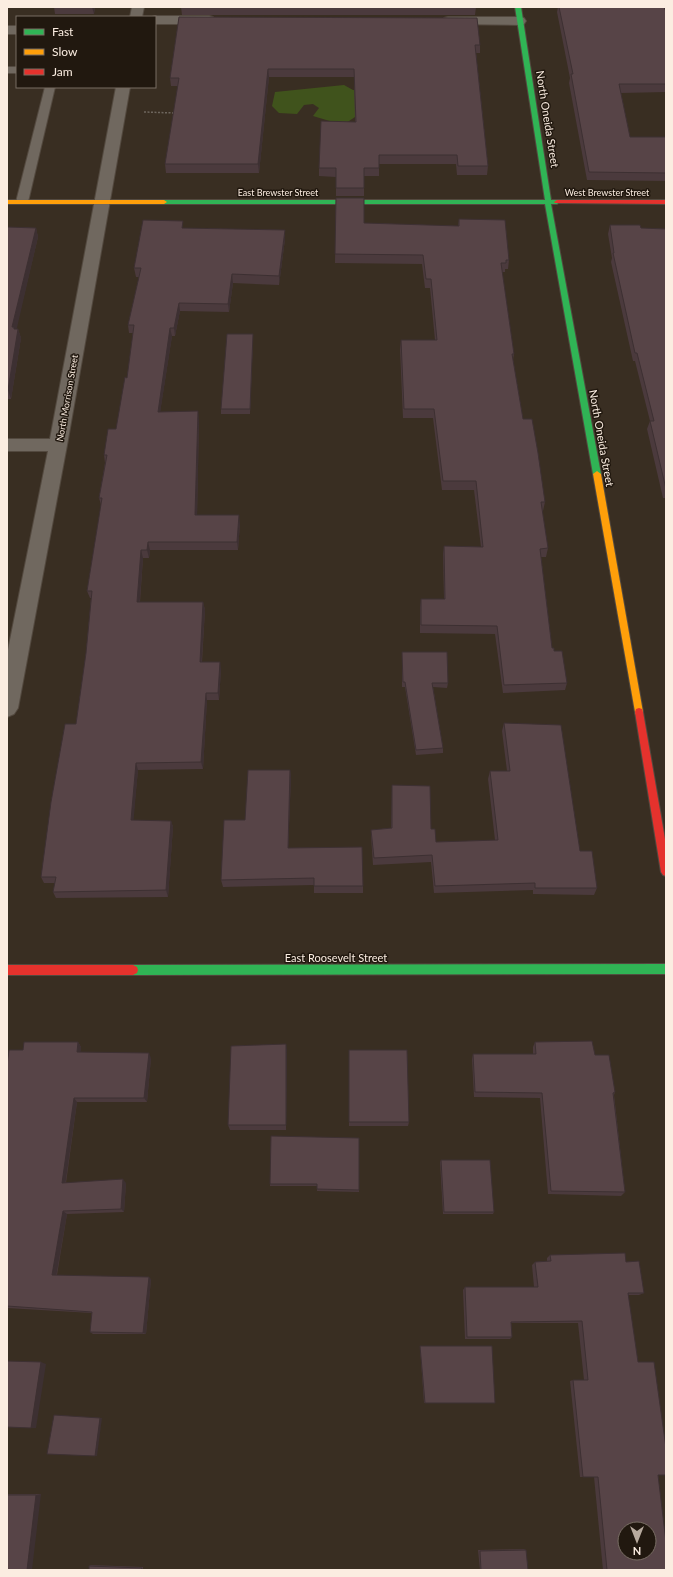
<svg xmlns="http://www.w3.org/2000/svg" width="673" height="1577" viewBox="0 0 673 1577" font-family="Lato,sans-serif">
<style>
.green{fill:#40531c}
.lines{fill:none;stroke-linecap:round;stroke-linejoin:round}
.lane-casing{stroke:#53493f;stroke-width:2}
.street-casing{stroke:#53493f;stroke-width:2}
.fast-casing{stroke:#53493f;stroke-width:2}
.slow-casing{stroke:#53493f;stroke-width:2}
.jam-casing{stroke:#53493f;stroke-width:2}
.path{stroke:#6e665e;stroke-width:1.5;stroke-dasharray:2 1.5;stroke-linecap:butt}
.lane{fill:#70685f;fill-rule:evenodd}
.street{fill:#70685f;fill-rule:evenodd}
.fast{fill:#30b455;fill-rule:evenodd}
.slow{fill:#ff9f0a;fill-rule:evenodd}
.jam{fill:#e5322d;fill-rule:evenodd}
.wall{fill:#4b3a3d}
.shaded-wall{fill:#3d3032}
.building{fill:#574447;stroke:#3d3032;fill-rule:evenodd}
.labels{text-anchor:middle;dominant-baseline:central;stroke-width:3;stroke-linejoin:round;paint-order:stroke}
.far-street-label{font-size:9px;fill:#fbede1;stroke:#21180f}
.street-label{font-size:11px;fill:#fbede1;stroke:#21180f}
</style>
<rect width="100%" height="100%" fill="#392e22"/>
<!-- green -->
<polygon class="green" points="344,85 353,90 378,91 358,115 343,125 313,116 319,108 313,104 304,105 297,114 279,113 272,106 275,92"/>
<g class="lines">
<defs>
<g id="lane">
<rect x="7" y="67" width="10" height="6"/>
<polygon points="45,87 55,87 28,202 26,204 18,204 16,202"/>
</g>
<g id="street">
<polygon points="132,7 144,7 142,17 130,17"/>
<polygon points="155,16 209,16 213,17 215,20 213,23 209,24 155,24 155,17 152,17"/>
<polygon points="448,17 520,17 524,18 526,21 524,24 520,25 444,24 442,21 444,18"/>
<rect x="7" y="26" width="10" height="8"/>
<polygon points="116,87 130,87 67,445 18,708 14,714 7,717 7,655 48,451 7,451 7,439 50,439"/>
</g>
<g id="fast">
<polygon points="515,7 521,7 551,200 557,200 560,202 557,204 551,204 601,474 597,477 593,474 545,204 164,204 161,202 164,200 545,200"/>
<polygon points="666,964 666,974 133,975 129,973 128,970 129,967 133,965"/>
</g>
<g id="slow">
<polygon points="7,200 164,200 167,202 164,204 7,204"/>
<polygon points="597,471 601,474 643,712 642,715 636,715 635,712 593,474"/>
</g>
<g id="jam">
<polygon points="557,200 666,200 666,204 555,203 554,202"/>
<polygon points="639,708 642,709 643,712 666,845 666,876 663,875 661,872 635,712 636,709"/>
<polygon points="7,965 133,965 137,967 138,970 137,973 133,975 7,975"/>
</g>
</defs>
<!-- lane casing -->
<use href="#lane" class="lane-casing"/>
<!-- street casing -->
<use href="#street" class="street-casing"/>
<!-- fast casing -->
<use href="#fast" class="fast-casing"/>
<!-- slow casing -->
<use href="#slow" class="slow-casing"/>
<!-- jam casing -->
<use href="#jam" class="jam-casing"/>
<!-- path -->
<polyline class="path" points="144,112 175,113"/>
<!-- lane -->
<use href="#lane" class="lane"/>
<!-- street -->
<use href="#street" class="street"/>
<!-- fast -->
<use href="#fast" class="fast"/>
<!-- slow -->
<use href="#slow" class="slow"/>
<!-- jam -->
<use href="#jam" class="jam"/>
</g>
<!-- wall -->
<g class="wall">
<polygon points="54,7 95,7 94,14 55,14"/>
<polygon points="181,7 476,7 475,15 182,15"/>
<polygon points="558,7 664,7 666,12 666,92 621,93 630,137 666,137 666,181 587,180 569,83 570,78 557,12"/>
<polygon points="179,17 480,45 480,53 476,53 488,166 487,175 457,175 456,164 379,164 379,176 364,176 364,196 336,196 336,177 319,176 319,168 355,122 354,77 269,77 259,173 166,173 165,164 178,86 171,86 170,78"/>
<polygon points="336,198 364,223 458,226 459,219 509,260 508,269 505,269 505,272 502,272 514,354 513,360 523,419 545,502 543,511 542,511 548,548 546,557 541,557 552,648 554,651 567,683 565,690 503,693 495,634 420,633 420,607 421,599 444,599 443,554 444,546 481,547 474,490 442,490 433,418 403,418 400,349 401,340 435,340 430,288 425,288 422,264 335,263"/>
<polygon points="610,225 641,228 666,229 666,498 663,498 647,429 650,421 635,361 633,361 611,262 612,258 608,234"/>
<polygon points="7,227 36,228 38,237 16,329 18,329 21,338 11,399 7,399"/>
<polygon points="184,228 285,230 285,239 279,285 233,283 229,312 180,311 175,336 172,336 160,412 199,420 197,515 240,523 238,550 150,550 149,558 143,558 140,602 203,602 205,610 202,662 221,669 219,700 207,700 203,769 138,770 133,820 171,821 173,827 168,897 56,898 53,892 55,883 44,883 41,877 76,724 86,653 91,598 90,598 87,591 101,505 99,498 105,463 104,455 116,429 127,378 133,333 129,333 128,325 139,277 136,277 134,268"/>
<polygon points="253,334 253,340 250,414 221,414 221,409"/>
<polygon points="402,652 448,683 447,688 433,687 443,748 443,753 416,755 405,687 402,687"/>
<polygon points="504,723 580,851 597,888 594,895 533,894 533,890 434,893 431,862 373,865 371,836 371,830 391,828 392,785 431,829 436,842 495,840 488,779 490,771 507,771 502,731"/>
<polygon points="290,770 291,777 288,848 363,886 363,893 314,893 314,885 223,887 221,880 245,820"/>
<polygon points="78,1042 81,1047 80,1052 151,1058 147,1102 77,1102 66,1183 126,1183 124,1212 67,1214 57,1275 151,1279 146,1334 93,1334 90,1332 92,1313 7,1308 7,1065 23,1050"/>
<polygon points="535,1042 595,1055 615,1092 614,1095 625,1192 621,1196 548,1194 540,1098 474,1097 472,1059 473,1054 533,1054 533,1047"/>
<polygon points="287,1050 286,1130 230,1130 228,1125"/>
<polygon points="349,1050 409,1122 408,1126 349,1126"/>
<polygon points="271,1136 359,1190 359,1192 317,1191 317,1186 270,1186 270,1184"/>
<polygon points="441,1160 494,1212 493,1214 443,1214 440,1162"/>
<polygon points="550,1255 626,1262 644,1293 639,1295 628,1295 638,1362 658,1475 666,1570 603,1570 594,1477 580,1477 570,1381 573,1380 584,1380 578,1323 511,1323 512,1337 510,1339 465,1339 463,1290 465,1287 534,1287 532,1265 535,1262 547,1261 547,1258"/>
<polygon points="420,1346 495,1403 424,1403 420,1347"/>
<polygon points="7,1494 41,1494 7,1570"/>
<polygon points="524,1549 526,1550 528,1570 480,1570 478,1550"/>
<polygon points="91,1565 143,1567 143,1570 89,1566"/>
</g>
<!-- shaded-wall -->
<g class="shaded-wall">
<polygon points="92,7 95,7 94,14"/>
<polygon points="268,69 269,77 259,173 258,164"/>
<polygon points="36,228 38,237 16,332 12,327"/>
<polygon points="285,230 285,239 279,285 279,276"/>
<polygon points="232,274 233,283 229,312 228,304"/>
<polygon points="179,303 180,311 175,336 174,328"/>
<polygon points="170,328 172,336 159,420 158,412"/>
<polygon points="18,329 21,338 11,399 8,390"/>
<polygon points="253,334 253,340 250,414 250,409"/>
<polygon points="198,411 199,420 197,523 195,515"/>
<polygon points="239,515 240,523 238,550 237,542"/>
<polygon points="148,542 150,550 149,558 147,550"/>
<polygon points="141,550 143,558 139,610 137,602"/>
<polygon points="203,602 205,610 201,669 200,662"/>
<polygon points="220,662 221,669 219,700 218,693"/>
<polygon points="206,693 207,700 203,769 201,762"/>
<polygon points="136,763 138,770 133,827 131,820"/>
<polygon points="290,770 291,777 288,854 288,848"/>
<polygon points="171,821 173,827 168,897 166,890"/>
<polygon points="78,1042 81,1047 80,1057 77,1052"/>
<polygon points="286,1044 287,1050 286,1130"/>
<polygon points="149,1053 151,1058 147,1102 144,1098"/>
<polygon points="74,1098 77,1102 65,1186 62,1183"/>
<polygon points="123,1179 126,1183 124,1212 121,1209"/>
<polygon points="63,1211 67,1214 56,1277 52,1275"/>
<polygon points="149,1277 151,1279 146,1334 143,1333"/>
<polygon points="41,1362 46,1364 36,1428 31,1428"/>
<polygon points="100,1418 102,1418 97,1456 95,1456"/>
<polygon points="41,1494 32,1570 27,1570 36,1495"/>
</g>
<!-- building -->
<g class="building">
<polygon points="559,7 664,7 666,12 666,84 619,84 630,137 666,137 666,173 589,172 571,74 573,74"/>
<polygon points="179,17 477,18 480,45 475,45 488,166 458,166 457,155 379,155 379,168 364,168 364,188 336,188 336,168 319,168 321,121 356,122 354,69 268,69 258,164 165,164 179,78 170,78"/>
<polygon points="336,198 364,198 364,223 459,226 459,219 505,220 509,260 506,260 506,263 501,263 514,354 512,354 523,419 532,419 538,453 545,502 541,502 548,548 540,549 552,648 554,648 554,651 562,651 567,683 504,685 497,626 421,625 421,599 445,599 444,546 483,547 476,481 443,481 434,409 404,409 401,340 437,340 431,279 426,279 423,255 335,254"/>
<polygon points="143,220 183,221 182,228 285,230 279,276 232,274 228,304 179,303 174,328 170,328 158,412 198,411 195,515 239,515 237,542 148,542 147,550 141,550 137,602 203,602 200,662 220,662 218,693 206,693 201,762 136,763 131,820 171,821 166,890 53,892 56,877 41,877 51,802 65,724 76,724 86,653 92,591 87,591 102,498 99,498 107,455 104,455 108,429 116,429 125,377 127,378 134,325 128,325 141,268 134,268"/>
<polygon points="610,225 640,225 641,228 666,229 666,489 650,421 654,421 637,353 635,353 613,253 614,253"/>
<polygon points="7,227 36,228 12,327 14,327 14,329 18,329 8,390 7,390"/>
<polygon points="227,334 253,334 250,409 221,409"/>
<polygon points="402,652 447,652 448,683 432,683 443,748 416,750 405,682 403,682"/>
<polygon points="504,723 561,725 580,851 592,851 597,888 535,888 535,883 435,886 432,855 374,858 371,830 392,828 392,785 430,786 431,829 435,829 436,842 498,840 490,771 510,771"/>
<polygon points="248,770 290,770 288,848 362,847 363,886 314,886 314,878 221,880 224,820 245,820"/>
<polygon points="592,1041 595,1055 609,1055 615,1092 613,1093 625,1192 551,1191 542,1093 475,1092 473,1054 536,1054 535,1042"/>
<polygon points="24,1042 78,1042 77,1052 149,1053 144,1098 74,1098 62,1183 123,1179 121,1209 63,1211 52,1275 149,1277 143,1333 90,1332 92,1312 7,1306 7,1065 9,1050 23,1050"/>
<polygon points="286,1044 286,1125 228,1125 231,1046"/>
<polygon points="349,1050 407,1050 409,1122 349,1122"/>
<polygon points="271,1136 359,1138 359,1190 317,1189 317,1184 270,1184"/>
<polygon points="441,1160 490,1160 494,1212 444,1212"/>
<path d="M 625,1253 L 626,1262 L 639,1261 L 644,1293 L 628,1293 L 638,1362 L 654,1362 L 666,1448 L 666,1475 L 658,1475 L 666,1542 L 666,1570 L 607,1570 L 598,1477 L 583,1477 L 573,1380 L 588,1380 L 582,1321 L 511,1322 L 512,1337 L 467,1337 L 465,1287 L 538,1287 L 535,1262 L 551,1261 L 550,1255 ZM 625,1529 L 649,1529 L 649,1553 L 625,1553 Z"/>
<polygon points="420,1346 492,1346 495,1403 425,1403"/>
<polygon points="7,1361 41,1362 31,1428 7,1427"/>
<polygon points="54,1415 100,1418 95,1456 47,1454"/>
<polygon points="7,1495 36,1495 27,1570 7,1570"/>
<polygon points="526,1550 528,1570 481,1570 480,1551"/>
<polygon points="89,1566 142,1568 141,1570 89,1570"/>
</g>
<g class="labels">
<!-- far-street labels -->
<g class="far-street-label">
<text x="278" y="192">East Brewster Street</text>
<text x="607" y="192">West Brewster Street</text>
<text transform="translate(67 398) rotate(-80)">North Morrison Street</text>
</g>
<!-- street labels -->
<g class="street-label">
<text transform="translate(548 119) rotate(81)">North Oneida Street</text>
<text transform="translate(602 438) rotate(80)">North Oneida Street</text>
<text x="336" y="957">East Roosevelt Street</text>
</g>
</g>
<!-- border -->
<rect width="673" height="1577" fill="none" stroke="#fbede1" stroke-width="16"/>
<!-- legend -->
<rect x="16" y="16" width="140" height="72" fill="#21180f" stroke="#786d63"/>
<rect x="24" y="29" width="20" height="6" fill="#30b455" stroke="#786d63"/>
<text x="52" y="36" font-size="12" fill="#fbede1">Fast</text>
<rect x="24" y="49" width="20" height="6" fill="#ff9f0a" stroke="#786d63"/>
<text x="52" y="56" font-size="12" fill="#fbede1">Slow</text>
<rect x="24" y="69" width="20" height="6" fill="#e5322d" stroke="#786d63"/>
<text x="52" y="76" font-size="12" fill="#fbede1">Jam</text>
<!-- north arrow -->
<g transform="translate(637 1541) rotate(180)"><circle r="19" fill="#21180f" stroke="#786d63"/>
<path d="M0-3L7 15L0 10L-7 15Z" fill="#b7aa9e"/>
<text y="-6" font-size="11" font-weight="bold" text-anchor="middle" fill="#fbede1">N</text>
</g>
</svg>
